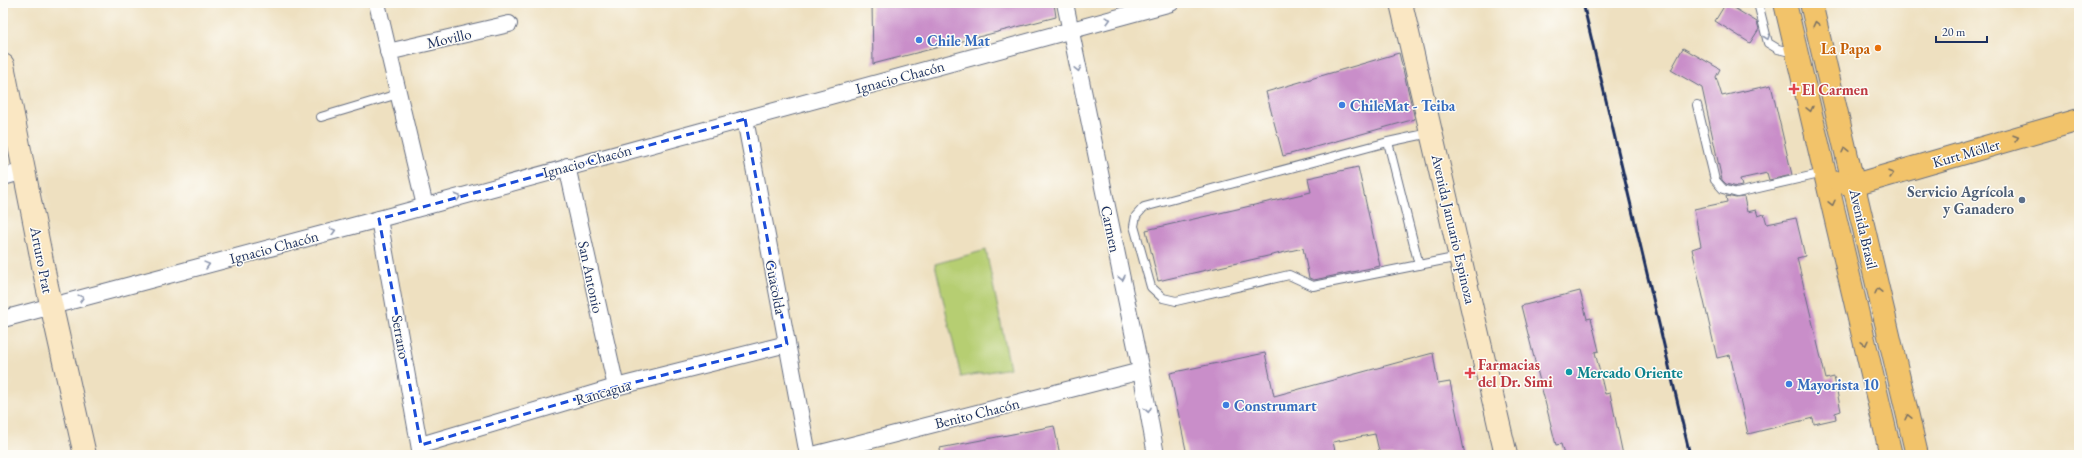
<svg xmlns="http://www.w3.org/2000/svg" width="2082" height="458" viewBox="0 0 2082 458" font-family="'EB Garamond',serif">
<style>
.green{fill:#b6ce72;stroke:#687e68}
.building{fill:#c98ec9}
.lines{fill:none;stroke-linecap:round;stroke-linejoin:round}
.service-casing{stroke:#656d80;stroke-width:10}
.minor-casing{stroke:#656d80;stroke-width:18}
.secondary-casing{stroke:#656d80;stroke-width:24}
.primary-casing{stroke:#656d80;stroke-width:24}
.service{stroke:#fff;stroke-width:8}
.minor{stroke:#fff;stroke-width:16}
.secondary{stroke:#fae7c3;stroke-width:22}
.primary{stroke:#f2c36a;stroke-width:22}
.rail{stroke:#1b2f5e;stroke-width:3}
.oneway{stroke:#8d97ae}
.oneway2{stroke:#7c7263}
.marked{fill:none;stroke:#1d4ed8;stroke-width:3;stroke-dasharray:8 5;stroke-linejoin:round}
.shop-dot{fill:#3f7fe0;stroke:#fdfcf7;stroke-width:1.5}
.food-dot{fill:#e8710a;stroke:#fdfcf7;stroke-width:1.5}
.health-dot{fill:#e0444e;stroke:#fdfcf7;stroke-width:1.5}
.service-dot{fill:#5c6f8a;stroke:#fdfcf7;stroke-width:1.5}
.culture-dot{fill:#0f9aa8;stroke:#fdfcf7;stroke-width:1.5}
.labels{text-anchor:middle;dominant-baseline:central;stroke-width:3;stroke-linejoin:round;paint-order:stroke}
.street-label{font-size:15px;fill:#1b2f5e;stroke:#fdfcf7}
.shop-label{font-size:15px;font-weight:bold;fill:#366cbe;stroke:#fdfcf7;text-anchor:start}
.food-label{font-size:15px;font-weight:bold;fill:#c56008;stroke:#fdfcf7;text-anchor:end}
.health-label{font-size:15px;font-weight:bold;fill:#be3a42;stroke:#fdfcf7;text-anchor:start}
.service-label{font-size:15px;font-weight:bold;fill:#4e5e75;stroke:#fdfcf7;text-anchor:end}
.culture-label{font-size:15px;font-weight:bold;fill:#0d838f;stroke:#fdfcf7;text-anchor:start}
</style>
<rect width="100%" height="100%" fill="#fdfcf7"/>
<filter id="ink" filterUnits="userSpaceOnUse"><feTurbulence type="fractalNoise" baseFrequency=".025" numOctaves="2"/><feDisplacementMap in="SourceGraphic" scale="8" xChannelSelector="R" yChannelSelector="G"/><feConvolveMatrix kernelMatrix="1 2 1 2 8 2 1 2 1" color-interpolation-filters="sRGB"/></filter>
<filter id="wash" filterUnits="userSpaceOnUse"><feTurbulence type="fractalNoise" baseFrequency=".012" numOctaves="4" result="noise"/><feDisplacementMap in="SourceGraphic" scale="16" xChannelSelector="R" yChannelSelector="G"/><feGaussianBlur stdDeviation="0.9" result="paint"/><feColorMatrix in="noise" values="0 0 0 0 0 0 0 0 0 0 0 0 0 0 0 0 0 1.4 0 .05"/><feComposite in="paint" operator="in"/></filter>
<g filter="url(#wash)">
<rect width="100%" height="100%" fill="#eee0c0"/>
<!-- green -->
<polygon class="green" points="986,250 1010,368 961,377 935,264"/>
<g id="blocks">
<!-- building -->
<g class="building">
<polygon points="872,3 1054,3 1056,17 873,64"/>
<polygon points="1726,3 1757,22 1759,29 1750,43 1715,21"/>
<polygon points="1683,48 1720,69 1716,77 1722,96 1771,85 1792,175 1769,180 1767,173 1740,179 1742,186 1737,187 1726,184 1722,180 1702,88 1671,70"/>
<polygon points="1399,53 1415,119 1283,156 1266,92"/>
<polygon points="1358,167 1380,266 1314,280 1309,278 1303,248 1158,281 1146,230 1311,192 1308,178"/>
<polygon points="1726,196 1736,198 1744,197 1747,212 1756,210 1758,216 1764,214 1767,224 1796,218 1805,256 1797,258 1826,379 1834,377 1841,411 1835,413 1836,419 1814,424 1813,418 1748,434 1730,355 1717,358 1692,249 1701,246 1694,209 1727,202"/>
<polygon points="1580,291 1587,319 1591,318 1599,351 1595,352 1605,394 1610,393 1623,455 1564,455 1561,444 1556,445 1521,306"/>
<polygon points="1265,353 1274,396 1433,353 1438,384 1450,382 1465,455 1380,455 1375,434 1333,442 1336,455 1187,455 1170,373"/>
<polygon points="1054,426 1060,455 941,455 940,448"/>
</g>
</g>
</g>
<g filter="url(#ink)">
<use href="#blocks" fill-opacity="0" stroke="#656d80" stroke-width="1"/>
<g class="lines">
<defs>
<g id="service">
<polyline points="1758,3 1768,43 1778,49 1794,53"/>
<polyline points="1697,105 1715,180 1723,189 1737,193 1824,173"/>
<polyline points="321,117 398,94"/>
<polyline points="1430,133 1388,142 1144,207 1136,216 1134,226 1151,287 1163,298 1176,301 1289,275 1313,286 1459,257"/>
<polyline points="1388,142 1419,265"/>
</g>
<g id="minor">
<polyline points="377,3 425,206"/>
<polyline points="1065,3 1141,371 1156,455"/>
<polyline points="388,52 509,24"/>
<polyline points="745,119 808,455"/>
<polyline points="567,166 616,387"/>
<polyline points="3,177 24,171"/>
<polyline points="379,219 421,455"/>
<polyline points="3,319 379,219 1171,3"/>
<polyline points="421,445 616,387 787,344"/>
<polyline points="813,455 1141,371"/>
</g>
<g id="secondary">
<polyline points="1401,3 1506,455"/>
<polyline points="3,65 47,286 85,455"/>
</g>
<g id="primary">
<polyline points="1785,3 1891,455"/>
<polyline points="1811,3 1917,455"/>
<polyline points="1840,182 1854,185 2079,120"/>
</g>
</defs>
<!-- service casing -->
<use href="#service" class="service-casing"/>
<!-- minor casing -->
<use href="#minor" class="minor-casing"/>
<!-- secondary casing -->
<use href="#secondary" class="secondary-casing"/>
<!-- primary casing -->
<use href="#primary" class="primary-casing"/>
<!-- service -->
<use href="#service" class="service"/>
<!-- minor -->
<use href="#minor" class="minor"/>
<!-- secondary -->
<use href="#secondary" class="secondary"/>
<!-- primary -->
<use href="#primary" class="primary"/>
<!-- rail -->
<polyline class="rail" points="1583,3 1690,455"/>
</g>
<!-- one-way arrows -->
<defs><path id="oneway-chevron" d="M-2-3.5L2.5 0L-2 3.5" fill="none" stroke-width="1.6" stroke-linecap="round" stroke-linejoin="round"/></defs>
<g class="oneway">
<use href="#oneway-chevron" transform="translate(1108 20) rotate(-15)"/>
<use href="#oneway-chevron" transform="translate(1767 37) rotate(71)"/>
<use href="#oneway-chevron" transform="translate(1078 69) rotate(78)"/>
<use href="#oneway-chevron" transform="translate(458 197) rotate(-16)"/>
<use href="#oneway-chevron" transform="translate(333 231) rotate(-15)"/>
<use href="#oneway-chevron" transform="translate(207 265) rotate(-15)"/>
<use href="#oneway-chevron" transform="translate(1122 278) rotate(78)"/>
<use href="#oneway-chevron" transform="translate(81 298) rotate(-15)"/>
<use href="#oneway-chevron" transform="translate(1148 410) rotate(80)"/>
</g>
<g class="oneway2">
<use href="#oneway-chevron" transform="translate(1816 24) rotate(-103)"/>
<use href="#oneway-chevron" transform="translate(1810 109) rotate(77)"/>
<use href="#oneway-chevron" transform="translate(2016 138) rotate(-16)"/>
<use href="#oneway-chevron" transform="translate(1845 150) rotate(-103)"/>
<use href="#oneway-chevron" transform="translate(1891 174) rotate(-16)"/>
<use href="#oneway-chevron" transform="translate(1832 203) rotate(77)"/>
<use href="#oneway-chevron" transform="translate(1878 291) rotate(-103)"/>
<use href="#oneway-chevron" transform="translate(1865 343) rotate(77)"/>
<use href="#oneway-chevron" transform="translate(1908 417) rotate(-103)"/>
</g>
</g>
<!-- marked area -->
<path class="marked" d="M 745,119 L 787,344 L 616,387 L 421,445 L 379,219 Z"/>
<!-- markers -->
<g class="shop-dot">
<circle cx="919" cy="40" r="4"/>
<circle cx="1342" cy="105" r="4"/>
<circle cx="1789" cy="384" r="4"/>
<circle cx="1226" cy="405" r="4"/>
</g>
<circle class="food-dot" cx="1878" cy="48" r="4"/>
<g class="health-dot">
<path d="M1792 83h4v4h4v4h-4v4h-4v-4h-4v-4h4z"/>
<path d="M1468 367h4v4h4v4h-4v4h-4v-4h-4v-4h4z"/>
</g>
<circle class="service-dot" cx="2022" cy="200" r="4"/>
<circle class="culture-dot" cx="1569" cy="372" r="4"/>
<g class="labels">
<!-- street labels -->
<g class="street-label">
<text transform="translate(449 38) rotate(-13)">Movillo</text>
<text transform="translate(900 77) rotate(-15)">Ignacio Chacón</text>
<text transform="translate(1966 153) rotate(-16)">Kurt Möller</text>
<text transform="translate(587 161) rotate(-15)">Ignacio Chacón</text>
<text transform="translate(1111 229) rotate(78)">Carmen</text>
<text transform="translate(1454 229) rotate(77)">Avenida Januario Espinoza</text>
<text transform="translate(1864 229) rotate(77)">Avenida Brasil</text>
<text transform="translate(274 247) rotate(-15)">Ignacio Chacón</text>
<text transform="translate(42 260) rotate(79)">Arturo Prat</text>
<text transform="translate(591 277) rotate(78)">San Antonio</text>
<text transform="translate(776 287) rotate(79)">Guacolda</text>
<text transform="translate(401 337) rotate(80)">Serrano</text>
<text transform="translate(603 392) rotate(-16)">Rancagua</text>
<text transform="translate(977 413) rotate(-14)">Benito Chacón</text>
</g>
<!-- shop labels -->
<g class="shop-label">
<text x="927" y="40">Chile Mat</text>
<text x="1350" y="105">ChileMat - Teiba</text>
<text x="1797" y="384">Mayorista 10</text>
<text x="1234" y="405">Construmart</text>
</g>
<!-- food labels -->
<g class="food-label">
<text x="1870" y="48">La Papa</text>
</g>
<!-- health labels -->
<g class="health-label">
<text x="1802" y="89">El Carmen</text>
<text x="1478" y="364">Farmacias<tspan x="1478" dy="17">del Dr. Simi</tspan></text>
</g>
<!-- service labels -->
<g class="service-label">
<text x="2014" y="191">Servicio Agrícola<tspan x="2014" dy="17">y Ganadero</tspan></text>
</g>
<!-- culture labels -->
<g class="culture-label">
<text x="1577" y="372">Mercado Oriente</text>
</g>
</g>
<!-- margin -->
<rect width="2082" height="458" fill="none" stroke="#fdfcf7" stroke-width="16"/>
<!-- scale -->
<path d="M1936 36v6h51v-6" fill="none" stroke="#1b2f5e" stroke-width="2"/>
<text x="1942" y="36" font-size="12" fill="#1b2f5e" stroke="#fdfcf7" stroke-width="3" paint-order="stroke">20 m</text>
</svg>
